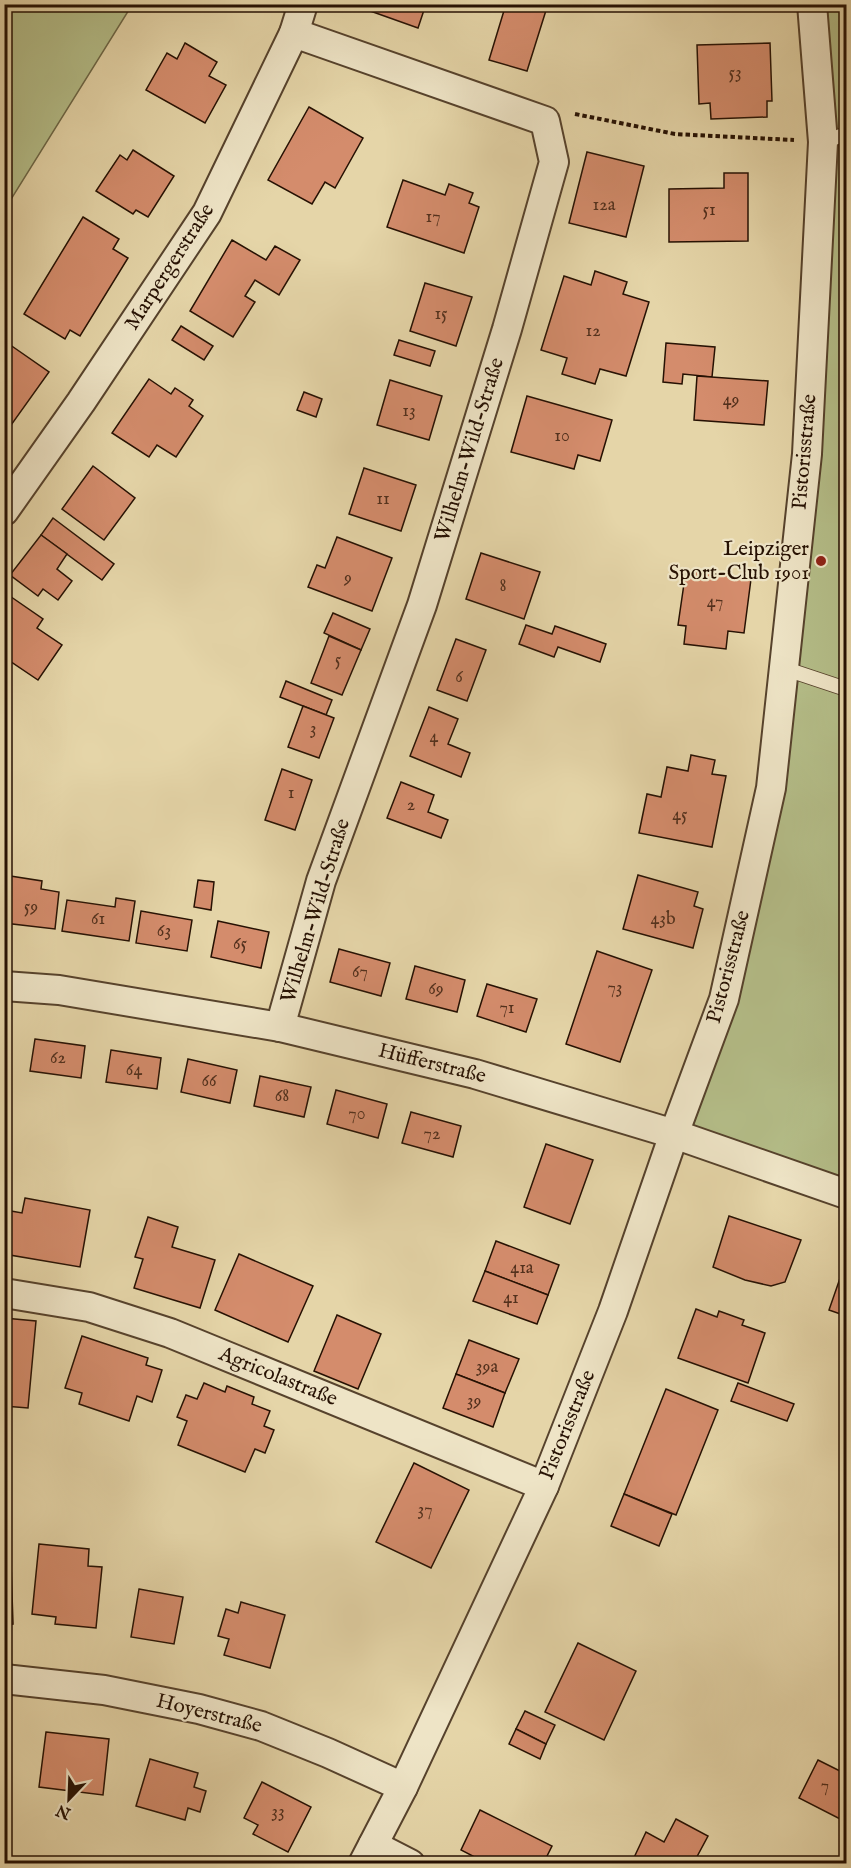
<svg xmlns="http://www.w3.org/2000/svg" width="851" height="1868" viewBox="0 0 851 1868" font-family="'IM FELL English',serif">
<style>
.green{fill:#b4bd88;stroke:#6d6746;stroke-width:1.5}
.building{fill:#d48c6c;stroke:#261103;stroke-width:1.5}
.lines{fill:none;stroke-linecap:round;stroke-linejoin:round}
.lane-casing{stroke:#56422c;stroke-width:16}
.street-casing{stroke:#56422c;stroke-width:32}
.path{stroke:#261103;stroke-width:4;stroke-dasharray:4.5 3;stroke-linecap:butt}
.lane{stroke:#eee4c6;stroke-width:14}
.street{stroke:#eee4c6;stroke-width:28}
.poi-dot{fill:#8f2418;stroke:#eee4c6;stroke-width:2}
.labels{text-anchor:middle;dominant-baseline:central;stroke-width:4.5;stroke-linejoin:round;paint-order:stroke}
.number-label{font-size:18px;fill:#52301d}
.street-label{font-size:21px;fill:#261103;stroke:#eee4c6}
.poi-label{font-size:21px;fill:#261103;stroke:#eee4c6;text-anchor:end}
</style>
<rect width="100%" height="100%" fill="#e5d5a8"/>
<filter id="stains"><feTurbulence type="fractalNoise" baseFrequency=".00333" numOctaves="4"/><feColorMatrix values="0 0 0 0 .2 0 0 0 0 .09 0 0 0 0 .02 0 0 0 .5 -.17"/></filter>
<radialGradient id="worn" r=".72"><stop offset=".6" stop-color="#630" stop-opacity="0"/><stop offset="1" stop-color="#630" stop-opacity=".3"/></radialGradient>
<!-- green -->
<g class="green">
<polygon points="5,4 132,5 5,209 4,5"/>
<polygon points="812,5 846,5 846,1194 674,1134 771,788 807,454"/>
</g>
<!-- building -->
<g class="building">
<polygon points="360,4 426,4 418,28 359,7"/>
<polygon points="506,4 548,4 527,71 489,60"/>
<polygon points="185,43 217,62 209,76 226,85 205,123 146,90 167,53 177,59"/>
<polygon points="770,43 772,101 767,101 767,117 711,119 710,103 699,104 697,45"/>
<polygon points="309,107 363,138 335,188 325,182 312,204 268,180"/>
<polygon points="133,150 174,176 148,217 136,210 133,214 96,191 120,155 127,160"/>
<polygon points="587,152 644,166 626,237 569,223"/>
<polygon points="724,173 748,173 748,241 669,242 669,189 724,188"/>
<polygon points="403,180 445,195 449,184 473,193 469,203 479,207 464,253 387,227"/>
<polygon points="83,217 119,239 113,249 128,258 80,336 70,330 65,339 24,314"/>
<polygon points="232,240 266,260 275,246 300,260 279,295 255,280 245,296 255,302 233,337 190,311"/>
<polygon points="595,271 627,282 623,294 649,302 626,376 600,369 595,384 562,374 567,358 541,350 564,276 591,285"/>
<polygon points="425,283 472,297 456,346 410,331"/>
<polygon points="181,326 213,346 204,360 172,340"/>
<polygon points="399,340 435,351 430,366 394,355"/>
<polygon points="6,342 49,372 4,435 4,345"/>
<polygon points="666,343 715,347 712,377 683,374 682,384 663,382"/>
<polygon points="697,376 768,381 764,425 694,420"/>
<polygon points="149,379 171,394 175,388 193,400 189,406 203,416 176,457 157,445 149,457 112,433"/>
<polygon points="390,380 442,396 429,440 377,425"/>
<polygon points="304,392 322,399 316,417 297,410"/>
<polygon points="527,396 612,420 600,461 578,455 574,469 511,452"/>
<polygon points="93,466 135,498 104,540 62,509"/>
<polygon points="364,468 416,485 401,531 349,514"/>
<polygon points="53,518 114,564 102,580 41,535"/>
<polygon points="41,535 67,554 57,569 72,581 58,600 43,589 38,596 10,575"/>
<polygon points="337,537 392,558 372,611 308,587 317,565 325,568"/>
<polygon points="481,553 540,572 524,619 466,599"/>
<polygon points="686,570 751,579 744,633 728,631 726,649 684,644 686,626 678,625"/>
<polygon points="4,592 43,619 37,628 62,645 38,680 4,657"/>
<polygon points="333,613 370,629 361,650 324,633"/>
<polygon points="526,625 552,634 555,626 606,644 600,662 558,647 554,657 519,644"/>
<polygon points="329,636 361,650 342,695 311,683"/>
<polygon points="456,639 486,650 467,701 437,690"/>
<polygon points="286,681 332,700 326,715 280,697"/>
<polygon points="303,706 334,718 319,758 288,747"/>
<polygon points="429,707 458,719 448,744 470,753 461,777 410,756"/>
<polygon points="691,755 715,760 712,774 726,776 712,847 639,833 647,794 661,797 667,767 688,771"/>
<polygon points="282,769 312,780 295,830 265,820"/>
<polygon points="401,782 434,795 428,812 448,820 441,838 387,818"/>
<polygon points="4,875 42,881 41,889 59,892 55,929 4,923"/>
<polygon points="638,875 698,892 694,906 703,909 693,948 623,929"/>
<polygon points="198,880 214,882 211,910 194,907"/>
<polygon points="116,898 135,901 129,941 62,931 67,900 115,907"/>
<polygon points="141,911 192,920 187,951 136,943"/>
<polygon points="218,921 269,932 261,968 211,957"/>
<polygon points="339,949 390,963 381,996 330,982"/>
<polygon points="597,951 652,970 620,1062 566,1044"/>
<polygon points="415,966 465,980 457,1012 406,999"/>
<polygon points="487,984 537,999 526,1032 477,1016"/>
<polygon points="4,1034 8,1034 6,1067 4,1067"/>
<polygon points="35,1039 85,1046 81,1078 30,1071"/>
<polygon points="111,1050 161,1058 157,1089 106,1082"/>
<polygon points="188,1059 237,1070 230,1103 181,1092"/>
<polygon points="260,1076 311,1087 304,1117 254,1106"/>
<polygon points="336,1090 387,1104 378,1138 327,1124"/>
<polygon points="411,1112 461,1126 453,1157 402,1143"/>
<polygon points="546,1144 593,1160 570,1224 524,1207"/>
<polygon points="25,1198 90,1210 80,1267 4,1254 5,1210 22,1213"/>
<polygon points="729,1216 801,1240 785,1282 771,1286 745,1280 713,1267"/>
<polygon points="148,1217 178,1227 172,1247 215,1260 200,1308 134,1288 143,1259 135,1257"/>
<polygon points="496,1241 559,1265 548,1295 485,1271"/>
<polygon points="239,1254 313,1286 288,1342 215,1310"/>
<polygon points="846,1261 846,1316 829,1310"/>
<polygon points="485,1271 548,1295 537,1324 473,1301"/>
<polygon points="696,1309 717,1317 719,1311 744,1320 742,1325 765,1333 748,1383 678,1358"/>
<polygon points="337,1315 381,1334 358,1389 314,1371"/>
<polygon points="4,1318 36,1321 28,1408 4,1406"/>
<polygon points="82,1336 148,1358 146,1365 162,1370 152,1402 137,1396 129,1421 79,1404 82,1393 65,1388"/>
<polygon points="469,1340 519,1359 505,1393 456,1374"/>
<polygon points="456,1374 505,1393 493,1427 443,1408"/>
<polygon points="204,1383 225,1392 227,1386 254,1397 252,1404 270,1411 264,1426 274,1430 265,1453 255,1449 245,1472 178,1445 187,1421 177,1417 186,1395 197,1399"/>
<polygon points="738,1383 794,1404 787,1421 731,1401"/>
<polygon points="666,1389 718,1410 676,1515 624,1494"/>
<polygon points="414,1463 469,1490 431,1568 376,1542"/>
<polygon points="624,1494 672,1514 659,1546 611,1526"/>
<polygon points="39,1544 89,1549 88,1566 102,1567 96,1628 55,1624 56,1617 32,1614"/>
<polygon points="4,1563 11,1563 13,1624 4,1625"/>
<polygon points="139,1589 183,1597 174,1644 131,1637"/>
<polygon points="241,1602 285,1615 270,1668 224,1655 229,1639 218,1636 226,1609 238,1613"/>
<polygon points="578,1643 636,1671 604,1740 545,1712"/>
<polygon points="525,1711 555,1725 546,1744 516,1729"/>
<polygon points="516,1729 546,1744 540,1759 509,1744"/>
<polygon points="46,1732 109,1739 103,1795 39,1787"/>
<polygon points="150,1759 198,1773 194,1787 206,1791 200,1812 188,1808 185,1820 136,1806"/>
<polygon points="818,1760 846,1774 846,1822 799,1798"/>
<polygon points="262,1782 311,1807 288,1852 253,1834 258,1825 244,1818"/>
<polygon points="480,1810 552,1846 543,1864 488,1864 461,1850"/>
<polygon points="676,1819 708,1836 693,1864 631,1864 646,1832 664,1842"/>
</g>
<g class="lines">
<defs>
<g id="lane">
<polyline points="823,142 846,134"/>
<polyline points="783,668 846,689"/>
</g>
<g id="street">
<polyline points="4,511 81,402 207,213 294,33 303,4"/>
<polyline points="4,986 59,990 280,1027 475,1074 674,1134 846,1194"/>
<polyline points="280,1027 321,881 422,605 507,329 554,162 545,121 294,33"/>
<polyline points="4,1293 89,1307 170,1333 544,1486"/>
<polyline points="4,1679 104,1690 199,1709 261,1726 328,1753 403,1787"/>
<polyline points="373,1845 410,1864"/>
<polyline points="363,1864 403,1787 544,1486 613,1311 674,1134 724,999 771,788 807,454 823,142 812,4"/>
</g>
</defs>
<!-- lane casing -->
<use href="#lane" class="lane-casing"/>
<!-- street casing -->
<use href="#street" class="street-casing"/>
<!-- path -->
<polyline class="path" points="575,114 675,134 794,140"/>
<!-- lane -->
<use href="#lane" class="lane"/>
<!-- street -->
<use href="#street" class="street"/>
</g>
<!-- markers -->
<circle class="poi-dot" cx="821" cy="561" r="6"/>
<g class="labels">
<!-- number labels -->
<g class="number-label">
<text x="735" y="73">53</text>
<text x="604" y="205">12a</text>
<text x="709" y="210">51</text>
<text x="433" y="217">17</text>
<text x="441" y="314">15</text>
<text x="593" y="331">12</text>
<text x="731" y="400">49</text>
<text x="409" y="411">13</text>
<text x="562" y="436">10</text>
<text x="383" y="499">11</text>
<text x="348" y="578">9</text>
<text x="503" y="586">8</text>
<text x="715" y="602">47</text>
<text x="338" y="660">5</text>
<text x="459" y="677">6</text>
<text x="313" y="729">3</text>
<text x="434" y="737">4</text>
<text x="291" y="793">1</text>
<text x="411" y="805">2</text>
<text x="680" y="815">45</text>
<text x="31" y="907">59</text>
<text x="98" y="919">61</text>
<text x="663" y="919">43b</text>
<text x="164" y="931">63</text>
<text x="240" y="944">65</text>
<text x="360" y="972">67</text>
<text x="615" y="988">73</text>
<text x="436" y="989">69</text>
<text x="507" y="1008">71</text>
<text x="58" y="1058">62</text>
<text x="134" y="1070">64</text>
<text x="209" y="1081">66</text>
<text x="282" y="1096">68</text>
<text x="357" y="1114">70</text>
<text x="432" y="1134">72</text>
<text x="522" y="1268">41a</text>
<text x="511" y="1298">41</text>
<text x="487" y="1367">39a</text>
<text x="474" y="1401">39</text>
<text x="425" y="1510">37</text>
<text x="825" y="1786">7</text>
<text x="278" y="1812">33</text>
</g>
<!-- street labels -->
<g class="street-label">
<text transform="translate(170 267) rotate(-57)">Marpergerstraße</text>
<text transform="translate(470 450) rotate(-73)">Wilhelm-Wild-Straße</text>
<text transform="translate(805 452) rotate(-85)">Pistorisstraße</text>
<text transform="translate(316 911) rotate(-73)">Wilhelm-Wild-Straße</text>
<text transform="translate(729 967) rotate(-75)">Pistorisstraße</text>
<text transform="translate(432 1064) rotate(14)">Hüfferstraße</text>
<text transform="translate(278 1377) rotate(22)">Agricolastraße</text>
<text transform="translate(568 1425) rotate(-68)">Pistorisstraße</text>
<text transform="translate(209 1714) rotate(14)">Hoyerstraße</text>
</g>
<!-- poi labels -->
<g class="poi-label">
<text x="809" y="549">Leipziger<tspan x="809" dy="24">Sport-Club 1901</tspan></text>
</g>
</g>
<!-- margin -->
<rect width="851" height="1868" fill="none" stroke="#e5d5a8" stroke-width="24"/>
<rect x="6" y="6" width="839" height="1856" fill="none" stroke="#261103" stroke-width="3"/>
<rect x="12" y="12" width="827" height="1844" fill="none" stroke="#261103" stroke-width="1.5"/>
<!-- north arrow -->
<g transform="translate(69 1799) rotate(203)" stroke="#eee4c6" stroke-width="4.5" paint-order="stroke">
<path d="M0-4.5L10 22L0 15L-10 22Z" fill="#261103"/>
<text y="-9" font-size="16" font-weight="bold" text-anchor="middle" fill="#261103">N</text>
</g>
<rect width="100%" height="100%" filter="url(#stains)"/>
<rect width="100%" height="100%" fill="url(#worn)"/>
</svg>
